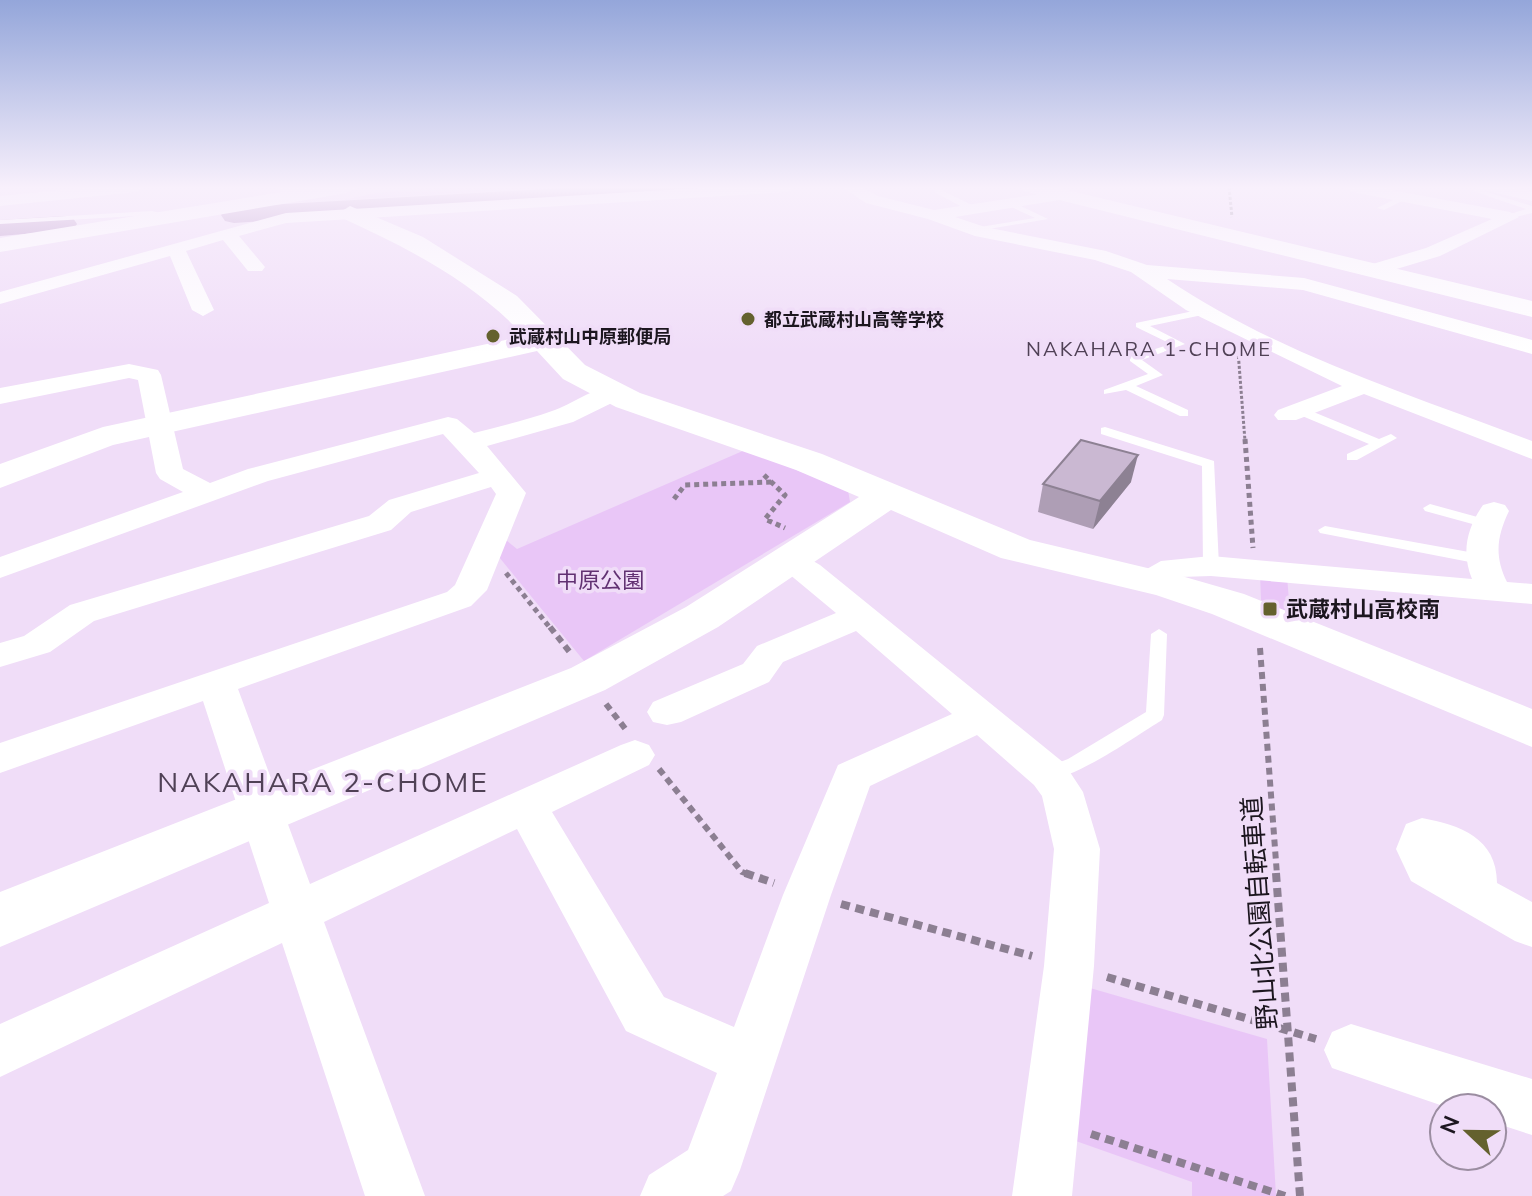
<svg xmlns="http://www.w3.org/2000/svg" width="1532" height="1196" viewBox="0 0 1532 1196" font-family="Mulish,'Noto Sans JP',sans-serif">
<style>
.green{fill:#e9c6f7}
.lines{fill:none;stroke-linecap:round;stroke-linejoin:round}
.river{fill:#b690c5;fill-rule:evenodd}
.path-far3{stroke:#8c7f92;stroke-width:3;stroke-dasharray:3 2;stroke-linecap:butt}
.path-far2{stroke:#8c7f92;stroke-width:5;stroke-dasharray:5 4;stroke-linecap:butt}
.path-far1{stroke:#8c7f92;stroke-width:6;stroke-dasharray:7 5;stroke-linecap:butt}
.path{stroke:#8c7f92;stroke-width:8;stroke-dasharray:9 6;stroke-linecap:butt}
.lane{fill:#fff;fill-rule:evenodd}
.street{fill:#fff;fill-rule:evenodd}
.secondary{fill:#fff;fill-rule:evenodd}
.primary{fill:#fff;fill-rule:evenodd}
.wall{fill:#ae9eb5}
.shaded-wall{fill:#8d8193}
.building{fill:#cab8d2;stroke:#8d8193;stroke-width:2}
.poi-dot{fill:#64612e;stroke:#f0ddf8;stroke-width:3}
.labels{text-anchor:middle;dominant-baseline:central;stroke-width:7;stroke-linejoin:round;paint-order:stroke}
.far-poi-label{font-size:18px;font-weight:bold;fill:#1c161f;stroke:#f0ddf8;text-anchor:start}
.far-neighbourhood-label{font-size:20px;letter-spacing:2px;fill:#504156;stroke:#f0ddf8}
.park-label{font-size:22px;fill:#613172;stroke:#f0ddf8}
.poi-label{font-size:22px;font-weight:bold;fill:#1c161f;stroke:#f0ddf8;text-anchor:start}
.near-street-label{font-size:26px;fill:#1c161f;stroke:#f0ddf8}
.near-neighbourhood-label{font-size:28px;letter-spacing:2px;fill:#504156;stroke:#f0ddf8}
</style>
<rect width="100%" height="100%" fill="#f0ddf8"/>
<!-- green -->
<g class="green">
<polygon points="436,187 557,187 344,200 376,193"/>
<polygon points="745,450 848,490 850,502 584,661 499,557 506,540 517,549"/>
<polygon points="1260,573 1287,576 1290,613 1261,600"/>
<polygon points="1090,988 1267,1039 1276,1196 1192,1196 1192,1182 1073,1140"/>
</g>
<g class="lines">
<!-- river -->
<g class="river">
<polygon points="580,187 707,187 704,192 695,194 234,223 225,221 221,215 225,209 234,207"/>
<polygon points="64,216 73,218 77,224 73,230 0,236 0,220"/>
</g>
<!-- path-far3 -->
<g class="path-far3">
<polyline points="1229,187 1232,217"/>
<polyline points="1238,351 1245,441"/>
</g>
<!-- path-far2 -->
<g class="path-far2">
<polyline points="1245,439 1253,548"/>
<polyline points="764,475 785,495 765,519 785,528"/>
<polyline points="674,499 685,485 772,482"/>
<polyline points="506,573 551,629"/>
</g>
<!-- path-far1 -->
<g class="path-far1">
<polyline points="550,627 572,655"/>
<polyline points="1260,648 1277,875"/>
<polyline points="606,704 627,731"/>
<polyline points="659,769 742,872 751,875"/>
</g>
<!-- path -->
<g class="path">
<polyline points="745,873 774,883"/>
<polyline points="1276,873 1300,1196"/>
<polyline points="841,904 1032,956"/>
<polyline points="1107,977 1316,1039"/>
<polyline points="1091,1134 1285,1196"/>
</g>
<!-- lane -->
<g class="lane">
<polygon points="1386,187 1401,187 1372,193 1368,191"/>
<polygon points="1481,187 1490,187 1484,191 1532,206 1532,213 1507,219 1507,215 1526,209 1473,191"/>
<polygon points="937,188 974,206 975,208 968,210 934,192"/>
<polygon points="1403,195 1410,197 1384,210 1377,208"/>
<polygon points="1010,201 1048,219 971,232 970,230 974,228 1035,218 1007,205"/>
<polygon points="152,211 174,216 170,218 152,215 0,224 0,220"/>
<polygon points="1203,309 1207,310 1207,314 1150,326 1185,344 1142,360 1163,375 1136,386 1188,410 1188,416 1180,416 1126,390 1104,394 1104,390 1148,374 1130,361 1130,357 1171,344 1136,327 1136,323"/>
<polygon points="1299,406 1379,439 1391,434 1397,438 1357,460 1347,460 1347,454 1369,444 1295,413 1295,407"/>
<polygon points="1105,427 1214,461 1219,566 1216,569 1211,571 1203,566 1202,466 1101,434 1101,428"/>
<polygon points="1430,504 1492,521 1494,524 1487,528 1425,511 1423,508"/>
<polygon points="1325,526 1480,554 1488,559 1480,564 1320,533 1318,530"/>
<path d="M 1159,629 L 1167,634 L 1164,715 L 1162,720 C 1139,734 1066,786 1042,779 L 1039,774 L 1042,769 L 1068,759 L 1146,712 L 1151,634 Z"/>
</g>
<!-- street -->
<g class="street">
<polygon points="94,187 144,187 136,192 0,206 0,196"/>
<polygon points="717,187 796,187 788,192 286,223 239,236 265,267 262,271 248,271 223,240 186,251 214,310 203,316 192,310 170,256 0,304 0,292 286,213"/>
<path d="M 842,187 L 861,187 L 878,196 L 934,210 L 1066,190 L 1072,192 L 1072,198 L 955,217 L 985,227 L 1106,251 L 1147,265 L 1304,278 L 1532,340 L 1532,354 L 1303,290 L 1167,279 C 1277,353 1408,394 1532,441 L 1532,459 L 1364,394 L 1296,420 L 1278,420 L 1274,415 L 1278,410 L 1342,386 L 1186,310 L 1131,272 L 1095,260 L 975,236 L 928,219 L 866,203 Z"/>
<polygon points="1344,187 1375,187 1510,212 1519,217 1440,256 1373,276 1366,274 1363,270 1366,266 1426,248 1492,219 1352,192"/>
<polygon points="1481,187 1510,187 1532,191 1532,201 1483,190"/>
<path d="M 129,364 L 158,370 L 161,375 L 183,469 L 210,483 L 248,469 L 448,417 L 457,419 L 474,433 C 500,426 527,420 552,411 C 574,404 599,382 622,388 L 625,393 L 622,398 L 573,422 L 487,446 L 526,493 L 487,590 L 471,606 L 238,689 L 310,884 L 621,745 L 635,740 L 649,745 L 655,755 L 649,765 L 552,812 L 664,997 L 734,1027 L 783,895 L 838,765 L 952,714 L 856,631 L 783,662 L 769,682 L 681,722 L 667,725 L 653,722 L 647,712 L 653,702 L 743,664 L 757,646 L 836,613 L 771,559 L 776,552 L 787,549 L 798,552 L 820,565 L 1064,763 L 1083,792 L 1100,849 L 1094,966 L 1072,1196 L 1012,1196 L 1044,966 L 1054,849 L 1042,796 L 1034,785 L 977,735 L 870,786 L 831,895 L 740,1170 L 731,1191 L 723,1196 L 640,1196 L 649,1175 L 688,1150 L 717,1073 L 626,1031 L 517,829 L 324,922 L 425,1196 L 365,1196 L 282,943 L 0,1077 L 0,1024 L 269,903 L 203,701 L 0,773 L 0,743 L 447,592 L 455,585 L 496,494 L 491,487 L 411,512 L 391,530 L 94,621 L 50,652 L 0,667 L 0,643 L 24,636 L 70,605 L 369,516 L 389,500 L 479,473 L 443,434 L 268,481 L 0,578 L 0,557 L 183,492 L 160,479 L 156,473 L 138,380 L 129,378 L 0,404 L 0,388 Z"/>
<path d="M 1494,502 L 1505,505 L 1509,511 C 1497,536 1494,556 1507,582 L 1532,584 L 1532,604 L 1211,576 L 1180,577 L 1150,591 L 1138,588 L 1133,581 L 1138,574 L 1161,561 L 1211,556 L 1472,579 C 1461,552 1467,528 1483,505 Z"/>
<path d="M 1422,818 C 1460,825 1497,838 1497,883 L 1532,902 L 1532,947 L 1515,941 L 1411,881 L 1396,849 L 1406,824 Z"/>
<polygon points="1351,1024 1532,1079 1532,1135 1492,1122 1492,1108 1449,1108 1332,1068 1324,1050 1332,1032"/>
</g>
<!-- secondary -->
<g class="secondary">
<polygon points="277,187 303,187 313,194 303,200 280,191"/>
<polygon points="1020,187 1054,187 1532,301 1532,317 1023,191"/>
<path d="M 350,206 L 423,237 L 517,296 L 585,365 L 640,393 L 822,454 L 1030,540 L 1185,577 L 1244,594 L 1532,709 L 1532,747 L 1212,614 L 1156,595 L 1001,558 L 891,510 L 718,627 L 605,690 L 0,947 L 0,892 L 571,668 L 686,607 L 859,497 L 796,470 L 616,407 L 563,379 L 537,351 L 113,445 L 0,488 L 0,464 L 103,427 L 524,336 C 474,282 408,248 342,218 L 339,213 Z"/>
</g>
<!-- primary -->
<polygon class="primary" points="312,187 357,187 347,193 0,252 0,238"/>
</g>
<!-- wall -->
<polygon class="wall" points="1131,482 1093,529 1038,512 1043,484"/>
<!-- shaded-wall -->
<polygon class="shaded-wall" points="1138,455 1131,482 1093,529 1100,501"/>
<!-- building -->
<polygon class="building" points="1081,440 1138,455 1100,501 1043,484"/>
<!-- sky -->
<linearGradient id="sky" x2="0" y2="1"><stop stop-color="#94a6da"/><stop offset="0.53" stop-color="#f8f0fc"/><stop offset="1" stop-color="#f8f0fc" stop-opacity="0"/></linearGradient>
<rect width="1532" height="354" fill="url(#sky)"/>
<!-- markers -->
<g class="poi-dot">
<circle cx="748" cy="319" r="8"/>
<circle cx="493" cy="336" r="8"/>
<rect x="1262" y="601" width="16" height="16" rx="4"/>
</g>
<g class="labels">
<!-- far-poi labels -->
<g class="far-poi-label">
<text x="764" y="319">都立武蔵村山高等学校</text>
<text x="509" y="336">武蔵村山中原郵便局</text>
</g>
<!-- far-neighbourhood labels -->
<g class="far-neighbourhood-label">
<text x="1149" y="348">NAKAHARA 1-CHOME</text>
</g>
<!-- park labels -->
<g class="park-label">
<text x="600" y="580">中原公園</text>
</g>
<!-- poi labels -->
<g class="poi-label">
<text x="1286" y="609">武蔵村山高校南</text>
</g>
<!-- near-street labels -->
<g class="near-street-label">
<text transform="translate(1259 913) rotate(-94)">野山北公園自転車道</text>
</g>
<!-- near-neighbourhood labels -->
<g class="near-neighbourhood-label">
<text x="323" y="781">NAKAHARA 2-CHOME</text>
</g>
</g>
<!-- north arrow -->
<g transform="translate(1468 1132) rotate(292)"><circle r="38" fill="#f0ddf8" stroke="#9b8da1" stroke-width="2"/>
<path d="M0-6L14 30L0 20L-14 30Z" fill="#64612e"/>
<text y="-12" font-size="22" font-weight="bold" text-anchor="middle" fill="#1c161f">N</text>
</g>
</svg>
